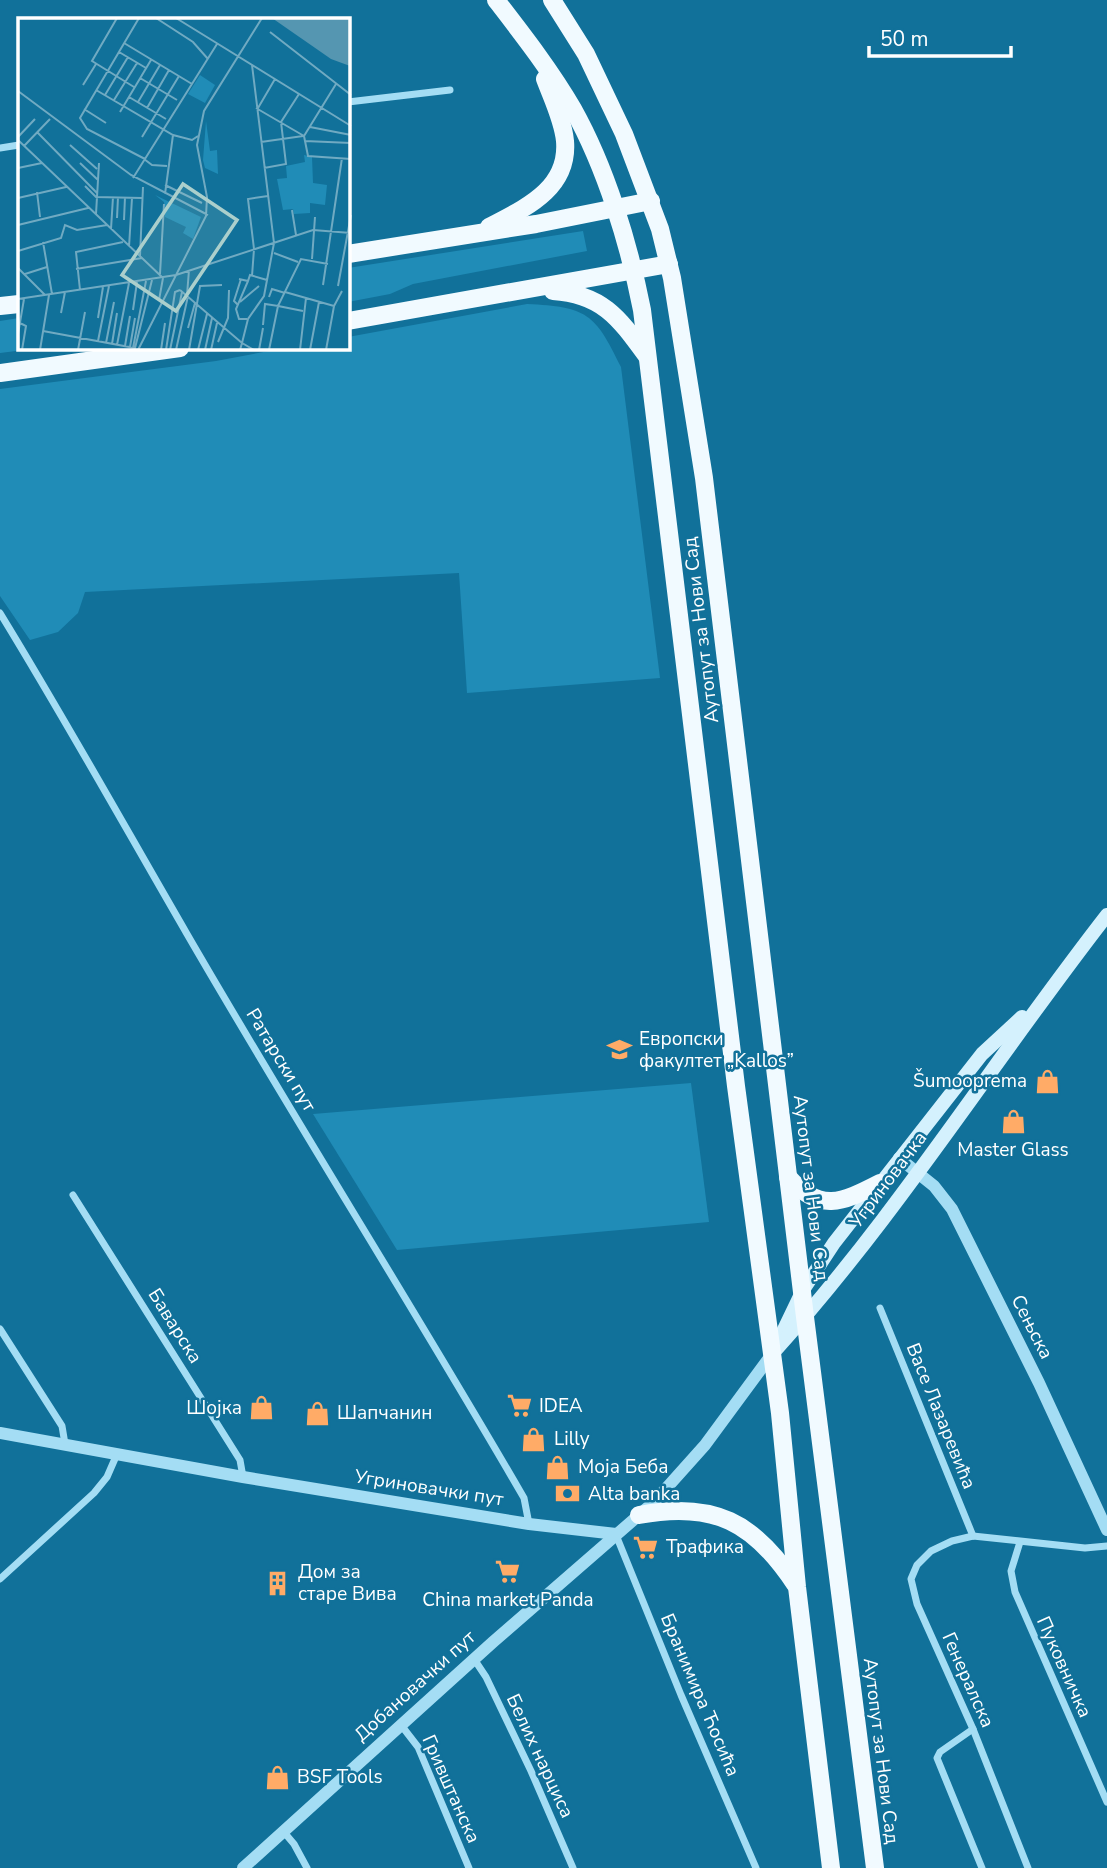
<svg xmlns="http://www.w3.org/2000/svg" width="1107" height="1868" viewBox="0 0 1107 1868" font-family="'Nunito Sans',sans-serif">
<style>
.grass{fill:#208cb7}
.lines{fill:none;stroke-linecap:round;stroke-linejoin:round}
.minor{stroke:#a4ddf4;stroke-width:7}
.tertiary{stroke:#a4ddf4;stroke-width:12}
.secondary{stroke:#d4f1fd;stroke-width:14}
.primary{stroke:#f1faff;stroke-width:18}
.labels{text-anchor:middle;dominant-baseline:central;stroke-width:5;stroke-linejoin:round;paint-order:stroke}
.street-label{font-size:19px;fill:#fff;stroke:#11719a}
.poi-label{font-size:19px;fill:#fff;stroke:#11719a;text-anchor:start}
.inset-road{fill:none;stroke:#70aac2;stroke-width:2}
.view{fill:#abcfcc;fill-opacity:0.15;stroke:#abcfcc;stroke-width:3.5}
.inset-edge{fill:none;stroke:#fff;stroke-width:3.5}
</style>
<rect width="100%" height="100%" fill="#11719a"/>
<!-- grass -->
<g class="grass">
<polygon points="583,231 587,251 413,284 390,294 348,302 348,268"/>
<path d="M 527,304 C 587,307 595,313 621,367 L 660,678 L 467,693 L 459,573 L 85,592 L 78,613 L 58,632 L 30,640 L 0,596 L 0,389 L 216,361 L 285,348 L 348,348 L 348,337 Z"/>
<polygon points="19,318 19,348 40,348 0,353 0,321"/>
<polygon points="691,1083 709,1222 397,1250 313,1114"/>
</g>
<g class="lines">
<!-- minor -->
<g class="minor">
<polyline points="348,102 450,90"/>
<polyline points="0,148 19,145"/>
<path d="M 0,613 C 65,719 125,827 187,934 C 297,1124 414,1308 524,1498 L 529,1524"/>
<polyline points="73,1195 240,1460 243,1477"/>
<polyline points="880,1308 973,1536"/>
<polyline points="0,1329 62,1426 65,1444"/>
<polyline points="616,1535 681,1695 756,1868"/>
<polyline points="1020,1542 1011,1571 1015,1592 1107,1802"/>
<polyline points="0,1579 94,1493 107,1477 117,1454"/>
<polyline points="474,1659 486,1677 531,1771 573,1868"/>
<polyline points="401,1725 418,1747 469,1868"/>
<polyline points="973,1729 940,1752 937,1758 982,1868"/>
<polyline points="283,1831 294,1844 307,1868"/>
<polyline points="1028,1868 973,1729 917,1604 911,1579 917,1565 931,1551 952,1541 973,1536 1085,1548 1107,1546"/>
</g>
<!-- tertiary -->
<g class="tertiary">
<polyline points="899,1158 934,1186 952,1209 1039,1383 1107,1530"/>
<polyline points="0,1433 243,1477 529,1524 616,1534"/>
<polyline points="243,1868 493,1642 654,1502 705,1445 772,1354"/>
</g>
<!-- secondary -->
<g class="secondary">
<polyline points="779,1340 803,1290 834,1243 982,1054 1022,1017"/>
<path d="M 772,1354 C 896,1217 994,1060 1107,915"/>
</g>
<!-- primary -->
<g class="primary">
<path d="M 496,0 C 523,35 551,71 573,109 C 606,168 629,244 642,310 L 736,1086 L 780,1413 L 797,1587 L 831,1868"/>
<polyline points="552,0 586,54 624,134 660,229 672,278 704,478 805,1317 875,1868"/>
<path d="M 489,227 C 525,208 569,189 565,141 C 563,120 552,98 545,79"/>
<polyline points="348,254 536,224 651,201"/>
<path d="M 553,291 C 602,294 619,318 646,355"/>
<polyline points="0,306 19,304"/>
<polyline points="348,321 669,264"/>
<polyline points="0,373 180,348"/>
<path d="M 788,1177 C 820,1213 841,1203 880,1183"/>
<path d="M 639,1515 C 714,1501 754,1522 795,1584"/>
</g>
</g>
<!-- icons -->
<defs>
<symbol id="university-bare" viewBox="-9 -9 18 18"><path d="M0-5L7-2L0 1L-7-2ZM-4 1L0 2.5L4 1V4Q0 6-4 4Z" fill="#ffab67" stroke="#11719a" stroke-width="2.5" paint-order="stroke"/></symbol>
<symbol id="shop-bare" viewBox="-9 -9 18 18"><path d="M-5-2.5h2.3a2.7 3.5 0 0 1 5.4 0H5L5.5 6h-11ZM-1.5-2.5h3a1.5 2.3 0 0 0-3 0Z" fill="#ffab67" stroke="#11719a" stroke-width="2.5" paint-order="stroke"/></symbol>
<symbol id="supermarket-bare" viewBox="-9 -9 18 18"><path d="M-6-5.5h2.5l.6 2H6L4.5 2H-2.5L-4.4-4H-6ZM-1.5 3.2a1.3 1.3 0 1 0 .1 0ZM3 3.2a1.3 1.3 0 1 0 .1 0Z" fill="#ffab67" stroke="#11719a" stroke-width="2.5" paint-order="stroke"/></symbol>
<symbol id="bank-bare" viewBox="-9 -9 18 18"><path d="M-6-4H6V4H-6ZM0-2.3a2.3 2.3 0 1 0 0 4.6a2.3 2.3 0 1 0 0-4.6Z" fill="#ffab67" stroke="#11719a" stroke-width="2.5" paint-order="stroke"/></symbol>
<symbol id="building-bare" viewBox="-9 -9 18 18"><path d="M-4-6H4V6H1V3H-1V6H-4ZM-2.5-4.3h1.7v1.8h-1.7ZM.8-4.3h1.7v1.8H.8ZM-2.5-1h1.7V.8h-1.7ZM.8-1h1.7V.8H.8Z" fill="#ffab67" stroke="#11719a" stroke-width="2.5" paint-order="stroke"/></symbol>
</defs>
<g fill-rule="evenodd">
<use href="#university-bare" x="602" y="1032" width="35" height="35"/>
<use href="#shop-bare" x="1030" y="1064" width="35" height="35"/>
<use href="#shop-bare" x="996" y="1104" width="35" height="35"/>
<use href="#supermarket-bare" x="502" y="1388" width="35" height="35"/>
<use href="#shop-bare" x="244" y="1390" width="35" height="35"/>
<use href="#shop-bare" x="300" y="1396" width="35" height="35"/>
<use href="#shop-bare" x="516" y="1422" width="35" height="35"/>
<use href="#shop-bare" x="540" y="1450" width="35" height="35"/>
<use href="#bank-bare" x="550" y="1476" width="35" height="35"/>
<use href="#supermarket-bare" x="628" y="1530" width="35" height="35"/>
<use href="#supermarket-bare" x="490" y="1554" width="35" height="35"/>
<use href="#building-bare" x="260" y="1566" width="35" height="35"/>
<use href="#shop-bare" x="260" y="1760" width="35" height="35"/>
</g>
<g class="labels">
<!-- street labels -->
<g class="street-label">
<text transform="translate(701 630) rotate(-97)">Аутопут за Нови Сад</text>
<text transform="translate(281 1060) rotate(59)">Ратарски пут</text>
<text transform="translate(888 1180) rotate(-53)">Угриновачка</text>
<text transform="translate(811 1188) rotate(83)">Аутопут за Нови Сад</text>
<text transform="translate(175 1326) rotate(58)">Баварска</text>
<text transform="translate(1032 1327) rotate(63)">Сењска</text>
<text transform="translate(941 1416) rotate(68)">Васе Лазаревића</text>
<text transform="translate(429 1488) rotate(9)">Угриновачки пут</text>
<text transform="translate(1064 1667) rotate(66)">Пуковничка</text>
<text transform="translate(968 1680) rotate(66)">Генералска</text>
<text transform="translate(415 1686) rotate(-42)">Добановачки пут</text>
<text transform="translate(700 1695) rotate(67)">Бранимира Ћосића</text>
<text transform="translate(881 1751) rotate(83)">Аутопут за Нови Сад</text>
<text transform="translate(540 1756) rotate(65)">Белих нарциса</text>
<text transform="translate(451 1789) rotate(66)">Гривштанска</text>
</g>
<!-- poi labels -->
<g class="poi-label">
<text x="639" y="1039">Европски<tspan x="639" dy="22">факултет „Kallos”</tspan></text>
<text x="1027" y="1081" text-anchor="end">Šumooprema</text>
<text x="1013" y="1150" text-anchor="middle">Master Glass</text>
<text x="539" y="1406">IDEA</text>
<text x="242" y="1408" text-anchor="end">Шојка</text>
<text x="337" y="1413">Шапчанин</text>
<text x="554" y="1439">Lilly</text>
<text x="578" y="1467">Моја Беба</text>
<text x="588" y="1494">Alta banka</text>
<text x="666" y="1547">Трафика</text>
<text x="298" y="1572">Дом за<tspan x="298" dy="22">старе Вива</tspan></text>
<text x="508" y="1600" text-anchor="middle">China market Panda</text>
<text x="297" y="1777">BSF Tools</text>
</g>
</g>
<!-- overview -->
<g transform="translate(18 18)">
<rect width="332" height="332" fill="#11719a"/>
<path d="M 182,57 L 197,67 L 187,85 L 170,76 ZM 188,103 L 192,133 L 199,132 L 200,156 L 187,150 L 185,142 ZM 286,137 L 294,139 L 295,165 L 309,167 L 307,187 L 292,185 L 292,195 L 276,196 L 275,191 L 265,192 L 259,161 L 269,160 L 268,148 L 287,144 ZM 137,177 L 183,199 L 175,221 L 165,215 L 168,209 L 147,199 L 146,184 Z" fill="#208cb7"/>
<path d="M 254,0 L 332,0 L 332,48 L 313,41 Z" fill="#5596b1"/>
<path class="inset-road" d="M 99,0 L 74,43 L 116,69M 121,0 L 62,100 L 69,111 L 127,141M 138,0 L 175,24 L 190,41M 158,0 L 333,108M 252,14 L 333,77M 106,25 L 174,66M 101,34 L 128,50M 234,47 L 256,225M 122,60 L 159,82M 65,67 L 78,46M 78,72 L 155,117 L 174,122 L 180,118M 0,73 L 113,157 L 190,197M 87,77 L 110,39M 111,79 L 148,101M 96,82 L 119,45M 120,84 L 142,47M 129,90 L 151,52M 238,90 L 286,118M 240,90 L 257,61M 66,91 L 88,105M 102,94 L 133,42M 292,109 L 333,117M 19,114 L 79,175M 286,118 L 290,138 L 333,141M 286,118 L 318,66M 0,119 L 17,101M 124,119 L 161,58M 0,122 L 145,260M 287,123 L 333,125M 243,124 L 285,118M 52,127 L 79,151M 6,128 L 32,101M 126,141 L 134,147 L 149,148M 62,145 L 80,162M 0,150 L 24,145M 246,150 L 268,146 L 263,104 L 281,76M 115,160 L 199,26M 147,167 L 184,185M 67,168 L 78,179 L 124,180M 19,174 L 22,199M 147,176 L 155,117M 0,180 L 48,169M 274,192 L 278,217M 78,196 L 81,145M 99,200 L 100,179M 106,202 L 107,179M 0,207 L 70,190M 93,211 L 95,179M 25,224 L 34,276M 111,229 L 114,180M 0,233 L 43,220 L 47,207 L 59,212 L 89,207M 256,235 L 280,244M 122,238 L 125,169M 294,241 L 297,199M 0,250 L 27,277M 58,251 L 124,240M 7,256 L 29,249M 142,256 L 146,186M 158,257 L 295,212 L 333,215M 234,258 L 236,231 L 230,181 L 250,178M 221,261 L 230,263 L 232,257 L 249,262M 305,267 L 324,140M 320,268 L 333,197M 62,272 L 58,234 L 105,224M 162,272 L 224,325 L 230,301 L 246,278 L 256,225M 267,274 L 316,288M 169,277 L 171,252M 251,279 L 254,271 L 267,275M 0,281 L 158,257M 141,282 L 145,260M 222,284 L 241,268M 220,287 L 216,283 L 223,261M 115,292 L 119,264M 43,295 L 47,274M 80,300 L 85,269M 229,301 L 221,301 L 218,291 L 230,263M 2,305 L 8,308 L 4,332M 245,307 L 247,286 L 260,288 L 283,241 L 310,246M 170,310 L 177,285M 25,313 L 117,330 L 134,262M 0,316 L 6,281M 80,323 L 91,268M 200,324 L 210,300 L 211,272M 88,325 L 96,284M 94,326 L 99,295M 99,327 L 111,265M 107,328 L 112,298M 112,329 L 117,300M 115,330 L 128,263M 22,332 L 31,277M 60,332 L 67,294M 120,332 L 188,198 L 189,179 L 179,127 L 186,93 L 244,0M 143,332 L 147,305M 148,332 L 157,274 L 162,272M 152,332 L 164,274M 158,332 L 170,278M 171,332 L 182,268 L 204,267M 180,332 L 189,296M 187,332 L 194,300M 193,332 L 199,305M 222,332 L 224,325 L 236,332M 241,332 L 245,310M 251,332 L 260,288 L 285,293M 282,332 L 288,280M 292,332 L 301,284M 308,332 L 316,288 L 324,273"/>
<path class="view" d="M 165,166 L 219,202 L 158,293 L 104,257 Z"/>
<rect width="332" height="332" class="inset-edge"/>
</g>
<!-- scale -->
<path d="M869 46v10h142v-10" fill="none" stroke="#ffffff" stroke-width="3.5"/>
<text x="880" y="46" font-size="21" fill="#ffffff" stroke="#11719a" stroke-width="5" paint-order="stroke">50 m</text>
</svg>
